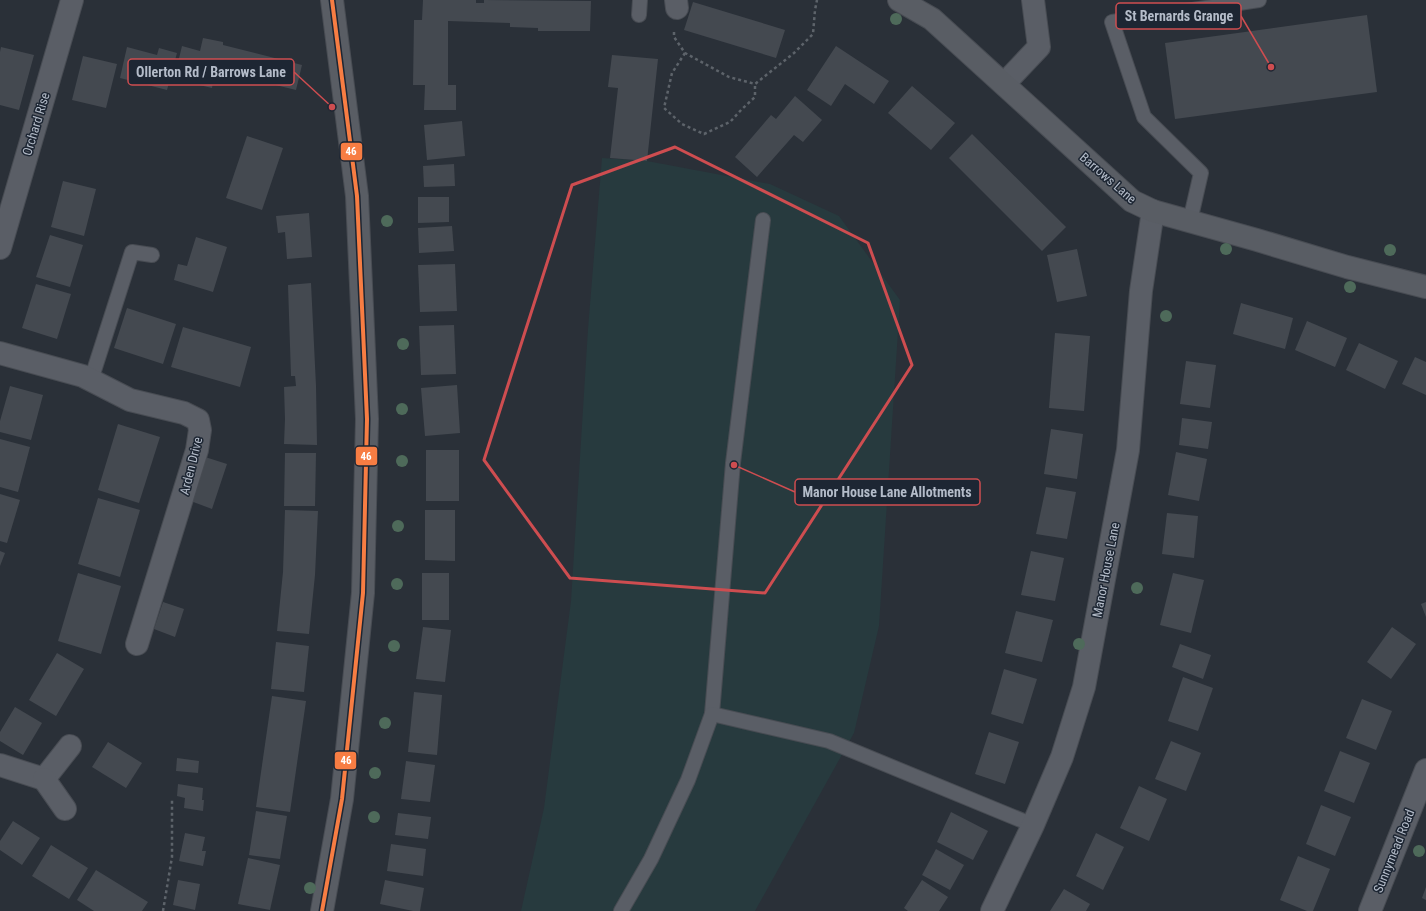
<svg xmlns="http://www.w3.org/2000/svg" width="1426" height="911" viewBox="0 0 1426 911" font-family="'Roboto Condensed',sans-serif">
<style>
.green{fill:#273a3e}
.building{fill:#444950}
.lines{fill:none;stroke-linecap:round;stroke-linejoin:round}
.lane-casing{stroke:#484c53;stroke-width:16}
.street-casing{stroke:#484c53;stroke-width:24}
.secondary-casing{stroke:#484c53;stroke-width:24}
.path{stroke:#5d636a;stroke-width:2.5;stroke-dasharray:3 3;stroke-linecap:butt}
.lane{stroke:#5a5e66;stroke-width:14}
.street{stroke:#5a5e66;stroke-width:22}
.secondary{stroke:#595d64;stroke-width:22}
.bus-1-casing{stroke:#1d2633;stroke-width:7}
.bus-1{stroke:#f77d43;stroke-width:4}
.tree{fill:#4e6a5a}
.marked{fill:none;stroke:#ce4d50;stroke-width:3;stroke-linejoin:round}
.labels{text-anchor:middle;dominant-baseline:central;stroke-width:3;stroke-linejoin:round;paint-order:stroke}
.street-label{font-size:13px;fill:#b4bcc9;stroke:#1d2633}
.leader{fill:none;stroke:#ce4d50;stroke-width:1.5}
.callout-dot{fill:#ce4d50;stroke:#1d2633;stroke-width:1.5}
.callout{fill:#1d2633;stroke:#ce4d50;stroke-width:1.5}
.callout-label{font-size:14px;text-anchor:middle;font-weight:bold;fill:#b4bcc9}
.line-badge{stroke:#1d2633;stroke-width:1.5}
.badge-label{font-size:11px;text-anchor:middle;font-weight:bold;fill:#fff}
</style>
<rect width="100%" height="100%" fill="#2a3038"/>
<!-- green -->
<polygon class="green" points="602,158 647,161 770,184 839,216 900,300 879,626 854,733 755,911 521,911 544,808 571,601 588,329"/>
<!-- building -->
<g class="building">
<polygon points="423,0 476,0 476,3 484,3 484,0 591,1 590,31 538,31 538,28 510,27 510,23 448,21 448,85 456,85 456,110 424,110 425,85 413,85 414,20 422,20"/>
<polygon points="693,2 785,30 776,58 684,30"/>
<polygon points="1367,15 1377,92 1175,119 1165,43"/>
<polygon points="203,38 223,42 223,45 302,65 296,90 247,78 245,85 214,77 212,88 174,79 182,46 200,51"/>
<polygon points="836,46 889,81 874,104 845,84 831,106 807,90"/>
<polygon points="1,47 34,55 19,110 0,105 0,52"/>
<polygon points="127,47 157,55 159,48 177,53 167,90 120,78"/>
<polygon points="612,55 658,59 647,161 610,158 618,88 608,87"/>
<polygon points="83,56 117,64 106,108 72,100"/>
<polygon points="912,86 955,123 931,150 888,113"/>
<polygon points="795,96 822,120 803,142 794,135 757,177 735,157 771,115 776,119"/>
<polygon points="462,121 465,156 427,160 424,125"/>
<polygon points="972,134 1066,227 1042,251 949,158"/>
<polygon points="247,136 283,148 262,210 226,198"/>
<polygon points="454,164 455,186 424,187 423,166"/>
<polygon points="63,181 96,189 84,236 51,227"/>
<polygon points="418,197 449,197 449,222 418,223"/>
<polygon points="309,213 312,257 287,259 285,232 278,233 276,216"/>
<polygon points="452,226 454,251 419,253 418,228"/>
<polygon points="50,235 83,245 70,287 36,277"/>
<polygon points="196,237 227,247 213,292 174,280 178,264 187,266"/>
<polygon points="1077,249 1087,296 1057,302 1047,255"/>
<polygon points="455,264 457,311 420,312 418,265"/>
<polygon points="311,283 316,386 317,445 284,444 285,419 284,387 296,386 295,376 291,376 288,285"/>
<polygon points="36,284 71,294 57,339 22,328"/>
<polygon points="1241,303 1293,318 1285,349 1233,334"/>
<polygon points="127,308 176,324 163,364 114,348"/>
<polygon points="1307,321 1347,338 1335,367 1295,350"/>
<polygon points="454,325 456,374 421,375 419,326"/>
<polygon points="183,327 251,347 240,387 171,367"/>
<polygon points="1055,333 1090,336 1084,411 1049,408"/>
<polygon points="1359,343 1398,361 1385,389 1346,370"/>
<polygon points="1415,357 1426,362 1426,395 1402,384"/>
<polygon points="1186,361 1216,365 1210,408 1180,404"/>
<polygon points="457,385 460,433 425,436 421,388"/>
<polygon points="10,386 43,395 31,440 0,432 0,421"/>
<polygon points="1182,418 1212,422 1208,449 1179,445"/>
<polygon points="118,424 160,437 139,503 98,490"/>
<polygon points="1051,429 1083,434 1077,479 1044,474"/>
<polygon points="0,439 30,447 18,492 0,487"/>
<rect x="426" y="450" width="33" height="51"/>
<polygon points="1176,452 1207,459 1199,501 1168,495"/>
<polygon points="285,453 316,453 315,506 284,506"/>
<polygon points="202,456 227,464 212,509 188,500"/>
<polygon points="1046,487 1076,492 1067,539 1036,534"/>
<polygon points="0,494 20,500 7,543 0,541"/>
<polygon points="98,498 140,510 120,577 78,564"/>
<polygon points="285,510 318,511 315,575 309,634 277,631 283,572"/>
<polygon points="425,510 455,510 455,561 425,560"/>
<polygon points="1167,513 1198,516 1194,558 1162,554"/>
<polygon points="0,551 5,553 0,566"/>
<polygon points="1031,551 1064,558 1055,601 1021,595"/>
<polygon points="78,573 121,586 101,654 58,641"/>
<rect x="422" y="573" width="27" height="47"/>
<polygon points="1173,573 1204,580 1191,633 1160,625"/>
<polygon points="163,602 184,609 175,637 154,629"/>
<polygon points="1426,602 1426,617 1421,604"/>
<polygon points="1016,611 1053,620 1042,662 1005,653"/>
<polygon points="423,627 451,630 445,682 416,679"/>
<polygon points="1392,627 1416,644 1391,679 1367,662"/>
<polygon points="276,642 309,646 304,692 271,689"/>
<polygon points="1180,644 1211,655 1203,679 1172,667"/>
<polygon points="57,653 84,669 56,716 29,700"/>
<polygon points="1004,669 1037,679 1023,724 991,714"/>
<polygon points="1183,677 1213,688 1198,731 1168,721"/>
<polygon points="414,692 442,695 437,755 408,752"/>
<polygon points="272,696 306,701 290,812 256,807"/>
<polygon points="1362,699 1392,711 1376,750 1346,738"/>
<polygon points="15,707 42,723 23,755 0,741 0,732"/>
<polygon points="989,732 1019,742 1005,784 975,774"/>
<polygon points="1171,741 1201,753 1186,791 1155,779"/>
<polygon points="108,742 142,763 126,788 92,767"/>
<polygon points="1340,751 1370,763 1354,803 1324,791"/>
<polygon points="177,758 199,761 198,773 176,771"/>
<polygon points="406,761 435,765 430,802 401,799"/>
<polygon points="178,784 203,788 202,800 204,800 203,811 184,808 185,798 177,796"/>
<polygon points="1139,786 1167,799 1149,841 1120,828"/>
<polygon points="1321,805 1351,817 1335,856 1306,844"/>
<polygon points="256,811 287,816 280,859 249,855"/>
<polygon points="951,812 988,831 973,860 937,842"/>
<polygon points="398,813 431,817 428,839 395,835"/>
<polygon points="13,821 40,838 22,865 0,850 0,841"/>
<polygon points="185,833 205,837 202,851 206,851 203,866 179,861"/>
<polygon points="1096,833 1124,847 1103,890 1076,876"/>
<polygon points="391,844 426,849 423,876 387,871"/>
<polygon points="51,845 88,868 69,899 32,876"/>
<polygon points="936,849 964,865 950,890 922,875"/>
<polygon points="1298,856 1330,869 1313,911 1307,911 1280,900"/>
<polygon points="248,858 280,865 270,910 238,904"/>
<polygon points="96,870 148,902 142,911 94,911 77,900"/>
<polygon points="178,880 200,884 195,910 173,905"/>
<polygon points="385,880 424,888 420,911 413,911 380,904"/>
<polygon points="922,880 948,897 939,911 908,911 904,908"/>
<polygon points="1426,887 1426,900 1422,898"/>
<polygon points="1064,889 1090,904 1086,911 1050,911"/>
</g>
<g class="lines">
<defs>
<g id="lane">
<polyline points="639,15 640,0"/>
<polyline points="1190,221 1201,173 1144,117 1112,22 1259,0"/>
<polyline points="91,380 132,252 152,255"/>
<polyline points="712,714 733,463 763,220"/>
<polyline points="621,911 651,859 688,780 712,714 829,741 1033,825"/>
</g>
<g id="street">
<polyline points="676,0 677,8"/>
<polyline points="1004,84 1039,47 1033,0"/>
<polyline points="0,248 72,0"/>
<polyline points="0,353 83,376 130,400 184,413 198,420 200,430 197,450 137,644"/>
<polyline points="0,765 44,779 70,746"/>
<polyline points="44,779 65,809"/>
<polyline points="992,911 1033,825 1062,757 1084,687 1128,450 1141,291 1153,211"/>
<polyline points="1370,911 1426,770"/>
</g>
<g id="secondary">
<polyline points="899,0 932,19 1132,201 1153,211 1257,240 1347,267 1426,287"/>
<polyline points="322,911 342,799 363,593 367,419 357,196 332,0"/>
</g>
</defs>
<!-- lane casing -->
<use href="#lane" class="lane-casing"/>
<!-- street casing -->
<use href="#street" class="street-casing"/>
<!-- secondary casing -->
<use href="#secondary" class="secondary-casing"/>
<!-- path -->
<g class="path">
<polyline points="674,32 674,37 685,53 729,77 755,84 794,53 813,34 815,10 817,0"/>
<polyline points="685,53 672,73 664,108 682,124 704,134 730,122 742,109 755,97 755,84"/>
<polyline points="163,911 172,857 172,798"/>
</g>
<!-- lane -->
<use href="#lane" class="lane"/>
<!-- street -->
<use href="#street" class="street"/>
<!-- secondary -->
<use href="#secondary" class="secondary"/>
<defs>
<polyline id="bus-1" points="322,911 342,799 363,593 367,419 357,196 332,0"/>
</defs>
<!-- bus-1 casing -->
<use href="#bus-1" class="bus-1-casing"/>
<!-- bus-1 -->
<use href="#bus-1" class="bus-1"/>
</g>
<!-- trees -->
<g class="tree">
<circle cx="896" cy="19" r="6"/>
<circle cx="387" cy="221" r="6"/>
<circle cx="1226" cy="249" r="6"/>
<circle cx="1390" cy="250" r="6"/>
<circle cx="1350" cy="287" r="6"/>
<circle cx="1166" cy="316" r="6"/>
<circle cx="403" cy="344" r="6"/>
<circle cx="402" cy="409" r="6"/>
<circle cx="402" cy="461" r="6"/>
<circle cx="398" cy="526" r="6"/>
<circle cx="397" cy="584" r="6"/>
<circle cx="1137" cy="588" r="6"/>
<circle cx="1079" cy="644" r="6"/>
<circle cx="394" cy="646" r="6"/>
<circle cx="385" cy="723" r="6"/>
<circle cx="375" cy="773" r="6"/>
<circle cx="374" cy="817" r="6"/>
<circle cx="1419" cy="851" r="6"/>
<circle cx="310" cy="888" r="6"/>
</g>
<!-- marked area -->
<path class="marked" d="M 675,147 L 868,243 L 912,365 L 765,593 L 570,578 L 484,460 L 572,185 Z"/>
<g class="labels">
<!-- street labels -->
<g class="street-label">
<text transform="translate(36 124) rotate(-73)">Orchard Rise</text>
<text transform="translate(1108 178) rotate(41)">Barrows Lane</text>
<text transform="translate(191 466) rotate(-76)">Arden Drive</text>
<text transform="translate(1106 570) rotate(-79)">Manor House Lane</text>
<text transform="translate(1394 851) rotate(-68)">Sunnymead Road</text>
</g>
</g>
<!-- callouts -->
<path class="leader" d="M1271 67L1241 16M332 107L294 72M734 465L795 492"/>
<g class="callout-dot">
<circle cx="1271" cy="67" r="4"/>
<circle cx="332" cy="107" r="4"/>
<circle cx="734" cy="465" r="4"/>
</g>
<g class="callout">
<rect x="1116" y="3" width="125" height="26" rx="4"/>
<rect x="128" y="59" width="166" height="26" rx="4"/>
<rect x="795" y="479" width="185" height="26" rx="4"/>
</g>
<g class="callout-label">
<text x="1179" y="21">St Bernards Grange</text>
<text x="211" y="77">Ollerton Rd / Barrows Lane</text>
<text x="887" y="497">Manor House Lane Allotments</text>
</g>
<g class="line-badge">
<rect x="340" y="142" width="23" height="19" rx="4" fill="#f77d43"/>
<rect x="355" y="446" width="23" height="20" rx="4" fill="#f77d43"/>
<rect x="334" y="751" width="23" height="19" rx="4" fill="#f77d43"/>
</g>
<g class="badge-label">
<text x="351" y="155">46</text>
<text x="366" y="460">46</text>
<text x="346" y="764">46</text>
</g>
</svg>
